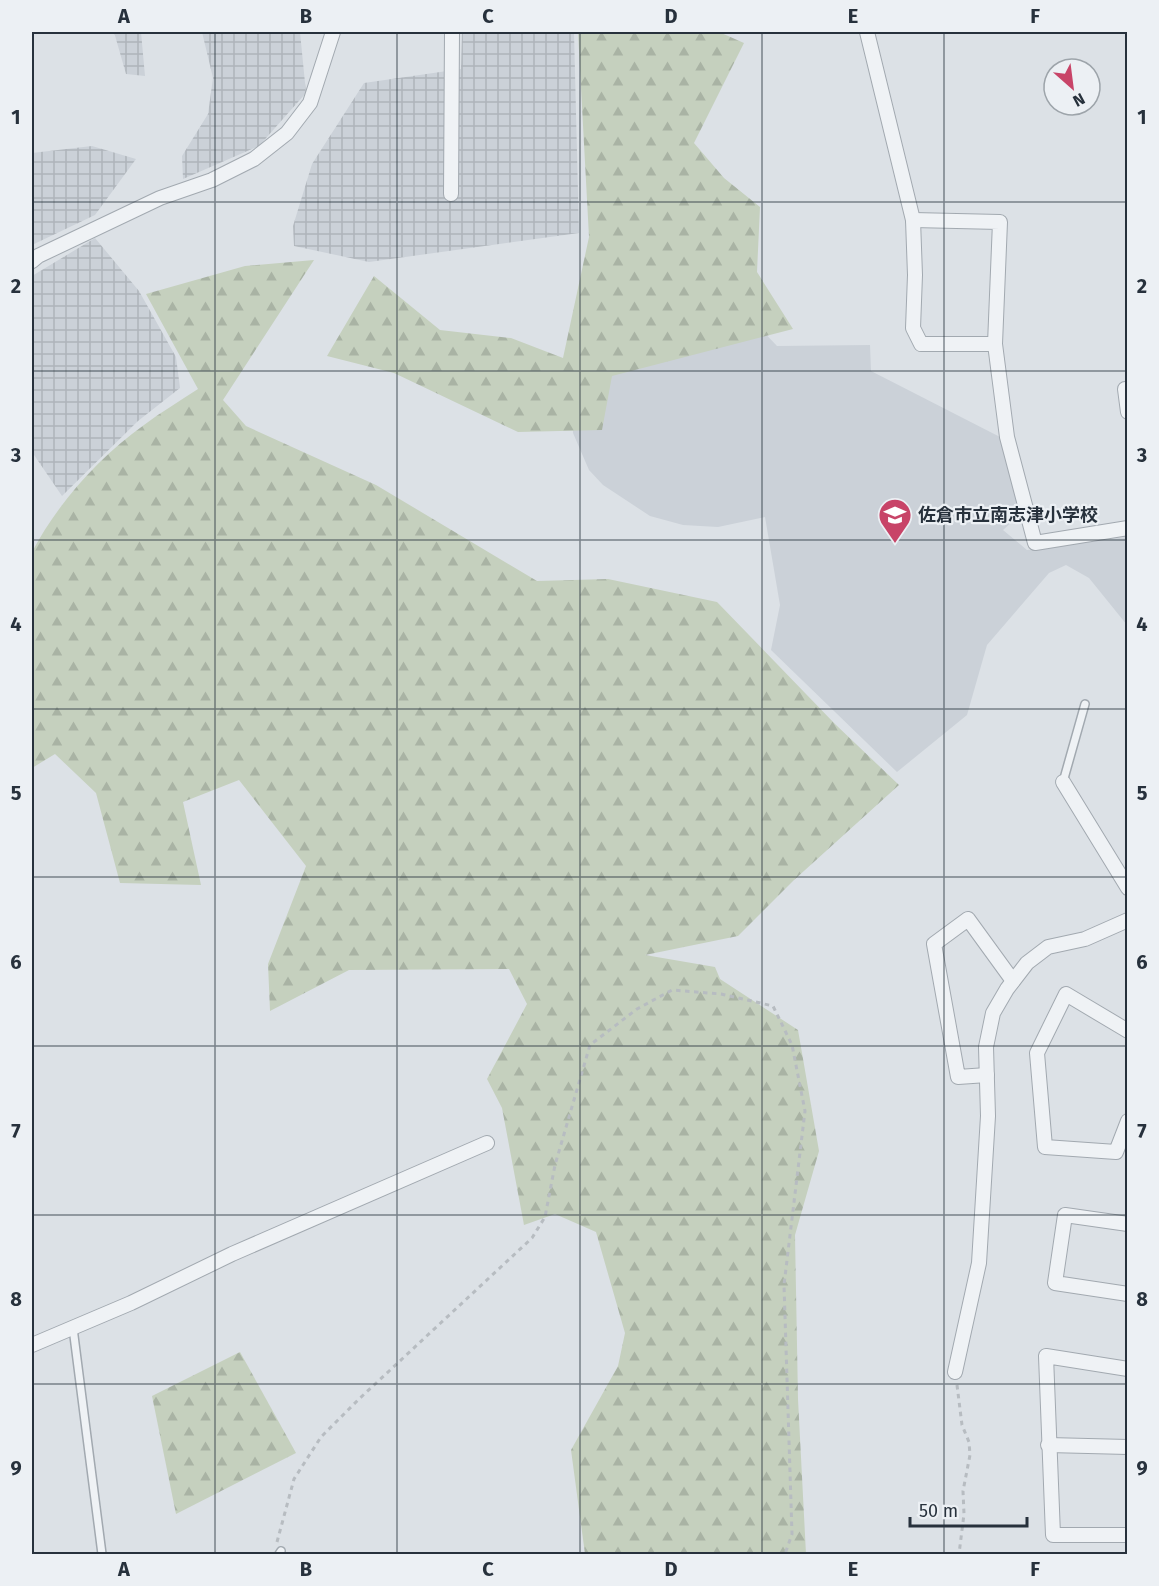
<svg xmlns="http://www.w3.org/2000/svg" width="1159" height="1586" viewBox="0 0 1159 1586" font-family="'Fira Sans','Noto Sans JP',sans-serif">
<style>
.built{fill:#cbd1d8}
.industrial{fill:url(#industrial-grid)}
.forest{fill:url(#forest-firs)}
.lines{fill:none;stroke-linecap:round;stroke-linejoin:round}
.service-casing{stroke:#a2a9b0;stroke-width:10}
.minor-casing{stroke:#a2a9b0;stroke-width:16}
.path{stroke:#b7bcc1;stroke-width:3;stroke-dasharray:4.5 4.5;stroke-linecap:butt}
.service{stroke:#eff2f5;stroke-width:7}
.minor{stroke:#eff2f5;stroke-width:14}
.grid{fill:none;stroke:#27313c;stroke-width:1.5;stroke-opacity:0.55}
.labels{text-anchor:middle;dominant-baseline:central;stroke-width:4.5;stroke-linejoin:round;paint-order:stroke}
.poi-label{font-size:18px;font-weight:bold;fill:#27313c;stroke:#ecf0f4;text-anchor:start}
.neatline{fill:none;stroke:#27313c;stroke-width:2}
.grid-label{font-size:20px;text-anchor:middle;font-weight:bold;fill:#27313c}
</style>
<defs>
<pattern id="industrial-grid" width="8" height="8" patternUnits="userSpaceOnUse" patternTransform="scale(1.5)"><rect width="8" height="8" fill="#cbd1d8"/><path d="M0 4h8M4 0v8" fill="none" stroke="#aeb4ba"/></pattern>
<pattern id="forest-firs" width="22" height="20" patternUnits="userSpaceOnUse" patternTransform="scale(1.5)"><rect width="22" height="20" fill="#c5d0be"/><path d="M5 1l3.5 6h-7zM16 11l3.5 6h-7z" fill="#a9b3a4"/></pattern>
</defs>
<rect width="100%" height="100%" fill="#dce1e6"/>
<!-- built -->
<polygon class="built" points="759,327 777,346 870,345 871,371 1002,438 1021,515 1020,522 1013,521 1003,530 1027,550 1127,537 1127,625 1089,578 1066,565 1049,573 987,645 967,715 897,772 771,650 780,605 765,517 718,527 683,525 650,516 603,485 589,470 573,433 574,396 600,366"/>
<!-- industrial -->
<g class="industrial">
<polygon points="114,32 141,32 145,76 126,74"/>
<polygon points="202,32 300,32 306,93 259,146 183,179 182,156 208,114 213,78"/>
<polygon points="462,32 574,32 579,233 369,262 294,246 293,226 312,164 364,83 461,69"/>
<polygon points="92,146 136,159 95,215 32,245 32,153"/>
<polygon points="95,238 139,291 176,357 180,388 138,421 62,496 32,452 32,276"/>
</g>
<!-- forest -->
<g class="forest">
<polygon points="578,32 719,32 744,43 694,143 724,178 760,207 757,272 793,329 612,376 602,430 518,432 394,373 327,356 374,276 440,330 511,338 563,358 589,237"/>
<path d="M 314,260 L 223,400 L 246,426 L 376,485 L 537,581 L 608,579 L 717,602 L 835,724 L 899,785 L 794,880 L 738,936 L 645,955 L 715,967 L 720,979 L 798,1030 L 819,1151 L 795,1235 L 798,1399 L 806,1554 L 585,1554 L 571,1450 L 618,1366 L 625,1333 L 596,1232 L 555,1214 L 524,1225 L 502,1108 L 487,1079 L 527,1004 L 509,969 L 349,970 L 270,1011 L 268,964 L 306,866 L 239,780 L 183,802 L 201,885 L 120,883 L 96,793 L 55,754 L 32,768 L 32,552 C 58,503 98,458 144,425 C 161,412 180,401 198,389 L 146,294 L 245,266 Z"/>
<polygon points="240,1352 296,1453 176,1514 152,1396"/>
</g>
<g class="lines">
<defs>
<g id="service">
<polyline points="1063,782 1085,704"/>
<polyline points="73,1328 102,1554"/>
<polyline points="279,1554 281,1551"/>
</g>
<g id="minor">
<polyline points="867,32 913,220 915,275 913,328 921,344 995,344"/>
<polyline points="451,194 452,32"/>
<polyline points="913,220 1000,222 995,344 1007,437 1035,543 1128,528"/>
<polyline points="32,261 38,256 160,198 212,180 254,159 287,133 310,103 333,32"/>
<polyline points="1128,389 1125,389 1128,412"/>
<polyline points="1063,782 1128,888"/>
<polyline points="1128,1031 1066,994 1037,1053 1045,1147 1116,1152 1128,1121"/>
<polyline points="987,1075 958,1077 934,944 968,919 1013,981"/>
<polyline points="1128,1224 1065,1215 1055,1283 1128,1294"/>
<polyline points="32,1345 131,1303 232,1254 487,1143"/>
<polyline points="1128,1369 1046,1356 1053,1535 1128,1535"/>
<polyline points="955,1372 979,1263 988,1116 986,1047 993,1013 1007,989 1027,963 1048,947 1085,939 1128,920"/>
<polyline points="1048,1445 1128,1447"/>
</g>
</defs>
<!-- service casing -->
<use href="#service" class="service-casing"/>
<!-- minor casing -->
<use href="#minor" class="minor-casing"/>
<!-- path -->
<g class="path">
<polyline points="957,1385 962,1425 969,1442 970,1455 963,1491 964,1514 959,1554"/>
<polyline points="277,1542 294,1479 321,1437 359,1399 532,1238 545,1217 555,1165 590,1045 637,1009 672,990 721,994 773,1006 792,1045 805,1111 784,1285 792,1534 785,1554"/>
</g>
<!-- service -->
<use href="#service" class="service"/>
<!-- minor -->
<use href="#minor" class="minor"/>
</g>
<!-- grid -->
<path class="grid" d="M 215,32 L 215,1554M 397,32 L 397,1554M 580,32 L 580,1554M 762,32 L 762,1554M 944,32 L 944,1554M 32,202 L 1128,202M 32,371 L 1128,371M 32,540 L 1128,540M 32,709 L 1128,709M 32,877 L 1128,877M 32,1046 L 1128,1046M 32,1215 L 1128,1215M 32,1384 L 1128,1384"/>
<!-- icons -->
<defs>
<symbol id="school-pin" viewBox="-11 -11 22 30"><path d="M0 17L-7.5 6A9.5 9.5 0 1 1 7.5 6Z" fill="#c84468" stroke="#ecf0f4"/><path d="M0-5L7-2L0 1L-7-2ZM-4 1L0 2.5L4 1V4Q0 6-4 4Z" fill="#fff"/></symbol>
</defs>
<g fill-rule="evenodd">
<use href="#school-pin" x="876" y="496" width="38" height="52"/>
</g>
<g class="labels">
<!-- poi labels -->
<g class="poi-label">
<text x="918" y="515">佐倉市立南志津小学校</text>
</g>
</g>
<!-- border -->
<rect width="1159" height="1586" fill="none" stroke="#ecf0f4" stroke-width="66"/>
<!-- north arrow -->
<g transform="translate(1072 87) rotate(152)"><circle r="28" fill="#ecf0f4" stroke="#9da4aa" stroke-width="1.5"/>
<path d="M0-4.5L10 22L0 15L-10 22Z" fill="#c84468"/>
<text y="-9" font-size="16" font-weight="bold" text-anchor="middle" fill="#27313c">N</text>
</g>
<!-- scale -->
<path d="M910 1517v9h117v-9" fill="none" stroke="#27313c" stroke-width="3"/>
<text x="919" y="1517" font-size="18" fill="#27313c" stroke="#ecf0f4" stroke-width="4.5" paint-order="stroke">50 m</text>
<rect x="33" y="33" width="1093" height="1520" class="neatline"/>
<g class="grid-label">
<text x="124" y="23">A</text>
<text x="306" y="23">B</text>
<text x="488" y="23">C</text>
<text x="671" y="23">D</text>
<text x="853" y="23">E</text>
<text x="1035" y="23">F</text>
<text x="16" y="124">1</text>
<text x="1142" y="124">1</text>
<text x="16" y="293">2</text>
<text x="1142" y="293">2</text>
<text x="16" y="462">3</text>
<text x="1142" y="462">3</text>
<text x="16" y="631">4</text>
<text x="1142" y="631">4</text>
<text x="16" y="800">5</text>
<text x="1142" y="800">5</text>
<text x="16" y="969">6</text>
<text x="1142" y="969">6</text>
<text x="16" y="1138">7</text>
<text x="1142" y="1138">7</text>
<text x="16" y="1306">8</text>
<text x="1142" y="1306">8</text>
<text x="16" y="1475">9</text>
<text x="1142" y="1475">9</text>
<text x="124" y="1576">A</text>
<text x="306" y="1576">B</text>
<text x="488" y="1576">C</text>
<text x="671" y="1576">D</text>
<text x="853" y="1576">E</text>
<text x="1035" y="1576">F</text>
</g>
</svg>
